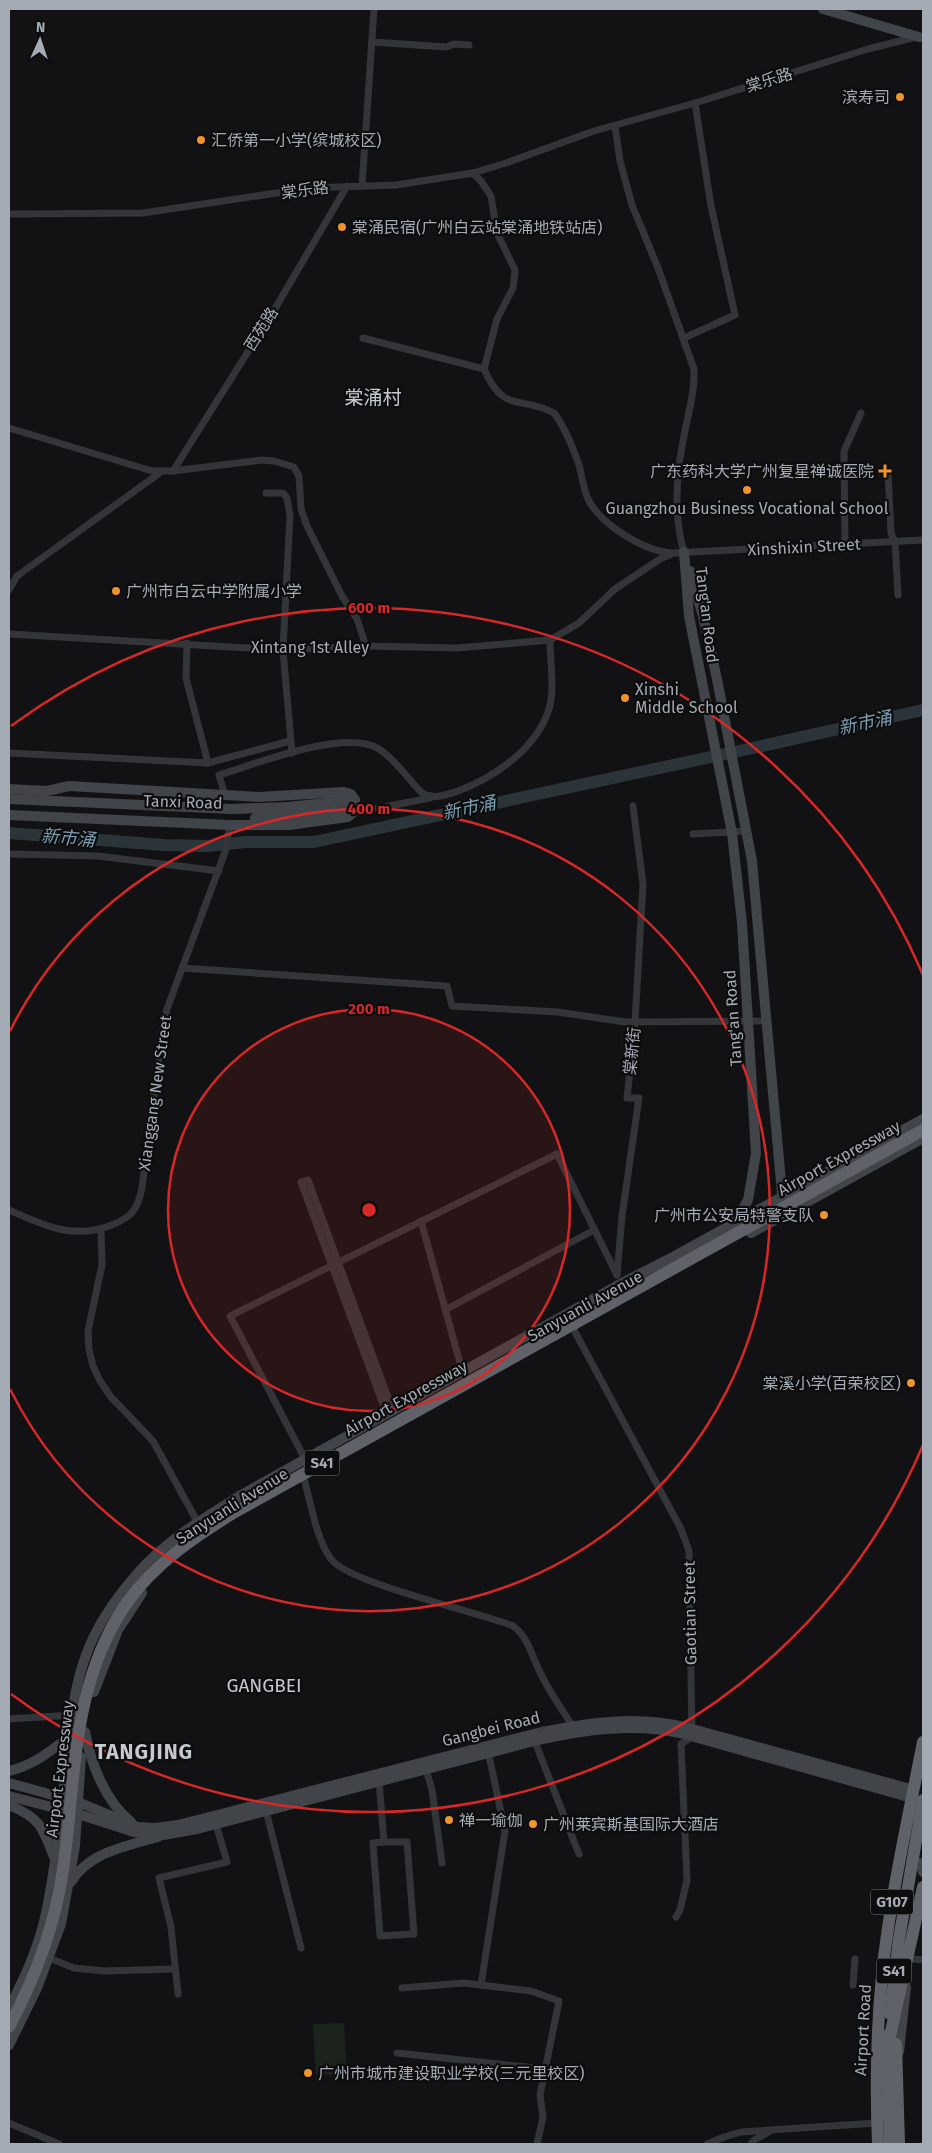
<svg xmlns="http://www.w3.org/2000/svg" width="932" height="2153" viewBox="0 0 932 2153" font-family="'Fira Sans','Noto Sans SC',sans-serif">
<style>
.garden{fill:#1c231c}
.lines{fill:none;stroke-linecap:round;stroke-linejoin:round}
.river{stroke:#2b3539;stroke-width:12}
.street{stroke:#333538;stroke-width:7}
.secondary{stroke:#414448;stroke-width:10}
.highway{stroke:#5f6369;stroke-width:12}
.highway-bridge{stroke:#5f6369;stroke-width:12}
.ring{fill:none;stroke:#d62828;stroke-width:2.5}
.poi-dot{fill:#ef932f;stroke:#0d0d0e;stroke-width:2}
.labels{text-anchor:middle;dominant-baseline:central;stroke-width:4.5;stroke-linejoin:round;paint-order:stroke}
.shield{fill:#0d0d0e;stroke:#777c82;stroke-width:1}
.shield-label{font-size:15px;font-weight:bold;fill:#a4abb4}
.street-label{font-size:16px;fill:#a4abb4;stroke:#0d0d0e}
.poi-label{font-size:16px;fill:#a4abb4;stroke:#0d0d0e;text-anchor:start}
.water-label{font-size:18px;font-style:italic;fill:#7a9eaf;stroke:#0d0d0e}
.quarter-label{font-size:19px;fill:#c4c9d0;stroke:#0d0d0e}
.district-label{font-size:21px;font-weight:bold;letter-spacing:1px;fill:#c4c9d0;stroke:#0d0d0e}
.centre{fill:#d62828;stroke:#0d0d0e;stroke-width:2.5}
.ring-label{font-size:15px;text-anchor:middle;font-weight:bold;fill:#d62828;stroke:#0d0d0e;stroke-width:4.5;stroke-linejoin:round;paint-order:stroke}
</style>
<rect width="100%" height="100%" fill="#121214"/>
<!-- garden -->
<polygon class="garden" points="344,2023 347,2074 316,2075 313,2024"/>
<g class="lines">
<!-- river -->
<polyline class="river" points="9,833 164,845 208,846 245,842 314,842 753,748 923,710"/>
<!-- street -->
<g class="street">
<polyline points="372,42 446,47 454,44 469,45"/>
<path d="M 615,126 L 620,161 L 632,205 L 658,268 L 694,369 C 695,393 687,418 683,441 C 676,477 674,518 684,552"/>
<path d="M 473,173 L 481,181 L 491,196 L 497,233 L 515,270 L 513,288 L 497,319 L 484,369 C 504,415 521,395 554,413 C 565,427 573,448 579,465 C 582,476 583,488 588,499 C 600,524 645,552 673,553 L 923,540"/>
<polyline points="362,186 374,9"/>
<polyline points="9,214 143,213 310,188 396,185 473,173 506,163 594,131 695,103 868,49 916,37"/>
<polyline points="363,338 484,369"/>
<polyline points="684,338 735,315 711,206 695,103"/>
<polyline points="9,428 152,471 173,471 262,460 274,461 294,467 299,476 301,509 307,526 342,596 357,619 366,646"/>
<polyline points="173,471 273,312 347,186"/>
<polyline points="888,473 891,533 895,542 898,595"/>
<polyline points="266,493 283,493 287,498 290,515 283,650 292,753"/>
<polyline points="845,545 844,451 861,413"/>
<polyline points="9,590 17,576 161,472"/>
<polyline points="9,634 283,650 366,646 457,648 550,640 579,623 615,589 660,559 671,554"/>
<polyline points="187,643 186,678 208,763"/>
<polyline points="9,753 208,763 290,741"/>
<path d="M 225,796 L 219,775 C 256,764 345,728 379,749 C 396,760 408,779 422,793 C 434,800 446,795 458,791 C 495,777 537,748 549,709 C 555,690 550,660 550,640"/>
<polyline points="355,806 356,810 379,808 430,798"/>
<polyline points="693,834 747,831"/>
<polyline points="9,854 98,856 219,871"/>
<polyline points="182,968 447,986 452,1006 558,1012 625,1022 766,1021"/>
<path d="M 9,1210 C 44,1226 74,1240 112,1225 C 132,1217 138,1209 142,1188 L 162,1035 L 167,1009 L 225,852 L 230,825"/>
<polyline points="421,1221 460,1363 461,1374"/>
<polyline points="101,1229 102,1265 88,1331 89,1349 93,1366 100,1381 111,1397 153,1441 198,1523"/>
<polyline points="617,1275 622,1216 639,1098 627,1098 635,1022 643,884 633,806"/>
<polyline points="445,1310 594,1230"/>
<polyline points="574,1330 681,1529 689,1551 692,1737 681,1744 687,1880 680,1910 676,1917"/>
<polyline points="387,1415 301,1182 308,1180 393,1411"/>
<polyline points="305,1459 230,1316 557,1154 617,1275"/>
<path d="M 304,1479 C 311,1503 316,1539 331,1559 C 348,1583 478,1612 513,1626 C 528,1637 531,1654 539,1670 C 548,1690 562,1710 574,1728"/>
<polyline points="9,1719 72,1715"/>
<polyline points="533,1737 579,1854"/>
<polyline points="425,1766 432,1790 442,1863"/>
<polyline points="379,1781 384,1842 407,1842 414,1934 380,1936 373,1843 384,1842"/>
<polyline points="266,1811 301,1948"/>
<polyline points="49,1958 74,1968 104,1971 175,1969"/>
<polyline points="905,1958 923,1960"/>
<polyline points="481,1985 505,1831 488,1751"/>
<polyline points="853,1985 855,1959"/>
<polyline points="402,1988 464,1983 531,1991 559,2001 540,2095 543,2117 537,2144"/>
<polyline points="178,1994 171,1927 159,1878 227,1862 216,1824"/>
<polyline points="397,2053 545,2069"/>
<polyline points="9,2123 59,2144"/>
<polyline points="707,2144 724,2137 741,2132 877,2123"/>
<polyline points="751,2144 754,2140 769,2132"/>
</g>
<!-- secondary -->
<g class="secondary">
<polyline points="823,9 919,37"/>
<polyline points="684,552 689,616 732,833 742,923 756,1153 748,1200 734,1224"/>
<polyline points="690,571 703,616 717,679 752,861 783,1204"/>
<polyline points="9,789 47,791 69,786 259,797 344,792 351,794 355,800"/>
<polyline points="9,799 231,809 288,807 355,800"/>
<polyline points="9,815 230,825 289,825 348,817 356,810"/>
<polyline points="255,818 347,811"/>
<polyline points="751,1233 923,1138"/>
<polyline points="94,1692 118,1630 142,1593"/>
<path d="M 85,1732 C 91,1764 105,1801 131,1822"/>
<path d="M 9,1771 C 34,1765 49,1752 69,1737"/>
<path d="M 9,1783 L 78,1802 L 138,1827 L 155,1828 L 178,1825 L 542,1732 C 590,1722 637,1716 685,1727 L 914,1790"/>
<path d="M 9,1796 L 78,1814 L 134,1832 L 163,1835 L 197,1829 L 534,1741 C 584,1730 634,1722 684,1734 L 912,1798"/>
<path d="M 9,1805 C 40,1818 42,1826 54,1857"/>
<polyline points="920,1863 923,1872"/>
<path d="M 71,1882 C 89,1852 127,1846 158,1837"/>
<path d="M 9,2008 C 25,1978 39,1947 46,1913 C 56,1865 61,1815 66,1767 C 70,1729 73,1690 86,1655 C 97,1625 115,1599 136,1575 C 165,1541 204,1518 241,1495 L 620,1284 L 675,1256 L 923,1119"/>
<polyline points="9,2045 37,1988 61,1924 75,1846 81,1757"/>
<polyline points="899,2052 906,1987"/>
</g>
<!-- highway -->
<g class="highway">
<polyline points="890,2014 899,1939 923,1800"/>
<polyline points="889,2034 888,2086 890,2144"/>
<polyline points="896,2044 899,2144"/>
<path d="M 878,2144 C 875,2072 877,2000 888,1928 C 897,1866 911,1804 923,1742"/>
</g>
<!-- highway-bridge -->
<g class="highway-bridge">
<path d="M 9,2027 C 35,1978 55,1926 63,1870 C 76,1779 71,1684 126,1604 C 154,1564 194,1537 235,1512 L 923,1130"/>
<polyline points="888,2045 923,1887"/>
</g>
</g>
<!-- distance rings -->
<circle cx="369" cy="1210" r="201" fill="#d62828" fill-opacity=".12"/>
<g class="ring">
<circle cx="369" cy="1210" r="201"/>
<path d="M10 1031A401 401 0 1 1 10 1389"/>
<path d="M923 1445A602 602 0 0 1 11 1694M11 726A602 602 0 0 1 923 975"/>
</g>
<!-- markers -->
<g class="poi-dot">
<circle cx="900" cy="97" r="5"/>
<circle cx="201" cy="140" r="5"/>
<circle cx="342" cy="227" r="5"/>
<path d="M882.5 463.5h5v5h5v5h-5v5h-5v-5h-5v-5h5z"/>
<circle cx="747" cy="490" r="5"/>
<circle cx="116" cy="591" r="5"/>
<circle cx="625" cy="698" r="5"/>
<circle cx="824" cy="1215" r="5"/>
<circle cx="911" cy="1383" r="5"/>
<circle cx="449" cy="1820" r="5"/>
<circle cx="533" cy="1824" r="5"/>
<circle cx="308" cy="2073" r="5"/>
</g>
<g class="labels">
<!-- shield labels -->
<g class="shield">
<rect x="304.5" y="1450.5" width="35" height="25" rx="4"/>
<rect x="871" y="1889.5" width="42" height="25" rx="4"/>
<rect x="876.5" y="1958.5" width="35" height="25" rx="4"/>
</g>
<g class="shield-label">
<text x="322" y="1463">S41</text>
<text x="892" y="1902">G107</text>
<text x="894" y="1971">S41</text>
</g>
<!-- street labels -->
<g class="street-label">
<text transform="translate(769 80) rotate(-17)">棠乐路</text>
<text transform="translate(305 190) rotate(-7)">棠乐路</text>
<text transform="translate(261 329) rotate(-58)">西苑路</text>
<text transform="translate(804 547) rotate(-3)">Xinshixin Street</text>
<text transform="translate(707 615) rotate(83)">Tang'an Road</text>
<text x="310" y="647">Xintang 1st Alley</text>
<text transform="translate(183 802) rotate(2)">Tanxi Road</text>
<text transform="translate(733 1018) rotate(-94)">Tang'an Road</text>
<text transform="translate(632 1051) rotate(-84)">棠新街</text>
<text transform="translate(155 1093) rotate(-82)">Xianggang New Street</text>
<text transform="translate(839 1158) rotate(-29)">Airport Expressway</text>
<text transform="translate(585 1306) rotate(-29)">Sanyuanli Avenue</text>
<text transform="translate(406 1398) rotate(-29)">Airport Expressway</text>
<text transform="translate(232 1506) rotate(-32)">Sanyuanli Avenue</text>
<text transform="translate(690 1613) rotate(-91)">Gaotian Street</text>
<text transform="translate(491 1729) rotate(-14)">Gangbei Road</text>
<text transform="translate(60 1769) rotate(-83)">Airport Expressway</text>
<text transform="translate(863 2030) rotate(-87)">Airport Road</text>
</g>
<!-- poi labels -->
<g class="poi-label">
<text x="890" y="97" text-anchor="end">滨寿司</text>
<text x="211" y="140">汇侨第一小学(缤城校区)</text>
<text x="352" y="227">棠涌民宿(广州白云站棠涌地铁站店)</text>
<text x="874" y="471" text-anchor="end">广东药科大学广州复星禅诚医院</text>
<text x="747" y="508" text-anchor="middle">Guangzhou Business Vocational School</text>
<text x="126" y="591">广州市白云中学附属小学</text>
<text x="635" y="689">Xinshi<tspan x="635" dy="18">Middle School</tspan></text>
<text x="814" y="1215" text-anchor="end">广州市公安局特警支队</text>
<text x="901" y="1383" text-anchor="end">棠溪小学(百荣校区)</text>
<text x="459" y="1820">禅一瑜伽</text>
<text x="543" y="1824">广州莱宾斯基国际大酒店</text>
<text x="318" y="2073">广州市城市建设职业学校(三元里校区)</text>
</g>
<!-- water labels -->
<g class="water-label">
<text transform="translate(865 723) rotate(-12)">新市涌</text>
<text transform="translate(469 808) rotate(-12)">新市涌</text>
<text transform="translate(68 838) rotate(5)">新市涌</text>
</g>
<!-- quarter labels -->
<g class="quarter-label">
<text x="373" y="397">棠涌村</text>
<text x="264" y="1685">GANGBEI</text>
</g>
<!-- district labels -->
<g class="district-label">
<text x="144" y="1752">TANGJING</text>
</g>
</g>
<circle cx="369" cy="1210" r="8" class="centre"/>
<g class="ring-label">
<text x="369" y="613">600 m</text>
<text x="369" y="814">400 m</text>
<text x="369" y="1014">200 m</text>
</g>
<!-- border -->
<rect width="932" height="2153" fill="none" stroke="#a4abb4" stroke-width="20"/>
<!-- north arrow -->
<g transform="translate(40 40) rotate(3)" stroke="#0d0d0e" stroke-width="4" paint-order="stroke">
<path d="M0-4L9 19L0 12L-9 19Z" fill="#a4abb4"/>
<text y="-8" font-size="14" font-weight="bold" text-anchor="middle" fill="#a4abb4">N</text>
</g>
</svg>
